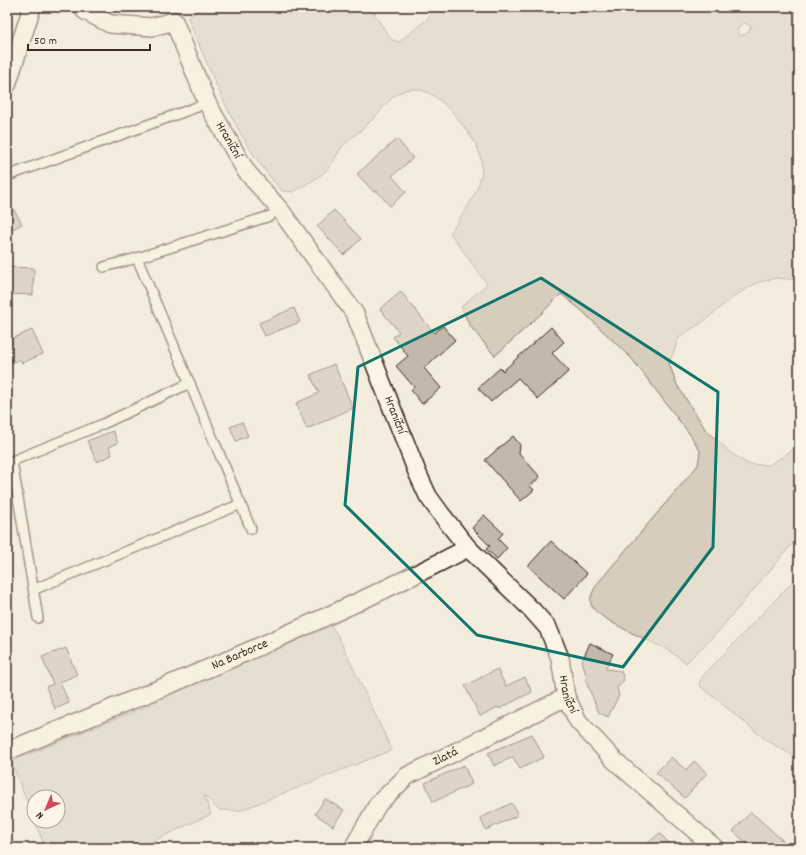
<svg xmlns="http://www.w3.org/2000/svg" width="806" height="855" viewBox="0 0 806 855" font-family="Dekko,sans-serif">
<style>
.green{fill:#d6cdbd;stroke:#887c6e;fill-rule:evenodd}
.building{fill:#c3b9aa;stroke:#3b2a1e}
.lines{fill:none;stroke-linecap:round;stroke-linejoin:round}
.service-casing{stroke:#3b2a1e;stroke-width:12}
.minor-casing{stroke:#3b2a1e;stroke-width:20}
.service{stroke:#fcf5e5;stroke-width:9}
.minor{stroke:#fcf5e5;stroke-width:17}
.marked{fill:none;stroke:#0f766e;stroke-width:3;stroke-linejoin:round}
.labels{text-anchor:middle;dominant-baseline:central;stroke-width:3;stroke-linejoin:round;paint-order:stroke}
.street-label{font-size:13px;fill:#3b2a1e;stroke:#fcf5e5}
</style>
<rect width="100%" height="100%" fill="#f4eddd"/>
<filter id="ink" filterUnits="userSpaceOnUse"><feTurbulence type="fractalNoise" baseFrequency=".025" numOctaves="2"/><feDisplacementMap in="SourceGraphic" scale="8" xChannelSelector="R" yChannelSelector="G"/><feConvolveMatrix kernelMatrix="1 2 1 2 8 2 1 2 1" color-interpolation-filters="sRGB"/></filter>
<g filter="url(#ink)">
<!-- green -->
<g class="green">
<path d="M 202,7 L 369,7 L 392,40 L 399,42 L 425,21 L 438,7 L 799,7 L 799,280 L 776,278 L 759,282 L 736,295 L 700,324 L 680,336 L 669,363 L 677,385 L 706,430 L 730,452 L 748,464 L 769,465 L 799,446 L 799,536 L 717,633 L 686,663 C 678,657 670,651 662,647 C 648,640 594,618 591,604 C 589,597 594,590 597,584 L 698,465 L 700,451 L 691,436 L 632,359 L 581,310 L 561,294 L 542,313 L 495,356 L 470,326 L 461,307 L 487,284 L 450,233 C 470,203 496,173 472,138 C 457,117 427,73 396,95 C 387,101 380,113 371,121 C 364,129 354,135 346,143 C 339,149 336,158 331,165 C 322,177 306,184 294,192 L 282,191 C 237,142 213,78 188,18 ZM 745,23 L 751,26 C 750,32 745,36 739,35 L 737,32 C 738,27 740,24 745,23 Z"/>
<polygon points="799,575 799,759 766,740 699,685 702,677"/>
<polygon points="330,624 338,636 392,750 239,811 219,810 204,795 211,814 138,848 45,848 35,821 58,821 58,797 34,797 34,820 11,761 143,708 161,695"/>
</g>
<!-- building -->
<g class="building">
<polygon points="397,139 413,158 392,176 406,192 390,206 376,190 374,192 357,174"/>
<polygon points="7,198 22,224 7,232"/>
<polygon points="334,210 361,239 344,255 317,226"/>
<polygon points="7,267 34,268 33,295 7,294"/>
<polygon points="401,292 434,333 443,326 455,340 424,368 441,388 422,404 411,390 414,387 396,366 408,356 393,337 399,332 380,309"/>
<polygon points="294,308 300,322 265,336 259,323"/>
<polygon points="551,327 564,342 552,353 569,371 538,399 518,378 491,402 478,388 500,368 503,371"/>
<polygon points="32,330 43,354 22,363 20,359 12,363 7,352 7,346 13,344 11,339"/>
<polygon points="334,364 353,408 307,429 296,403 319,393 310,375"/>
<polygon points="242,422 248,436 236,441 230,427"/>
<polygon points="113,431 118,443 109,447 112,455 97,462 87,441"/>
<polygon points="513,436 520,445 519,453 540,477 530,486 534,490 521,501 485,460"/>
<polygon points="484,515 503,533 498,539 507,548 497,559 486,549 490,546 472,528"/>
<polygon points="551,541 587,574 564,599 528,566"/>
<polygon points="590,643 613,654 605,669 621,671 624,680 617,688 619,695 608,717 599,713 585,679 587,678 582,661"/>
<polygon points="66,648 77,675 60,682 69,703 55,709 46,687 53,684 42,657"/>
<polygon points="497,669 506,686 525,677 532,692 499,709 498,707 480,716 465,686"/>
<polygon points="532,734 544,757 520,769 513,757 494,766 488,753"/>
<polygon points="671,757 686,770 694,761 707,773 685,798 656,773"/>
<polygon points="464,765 472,784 433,802 425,783"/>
<polygon points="325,799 344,810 333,826 315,814"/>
<polygon points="512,803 518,815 486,830 480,818"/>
<polygon points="751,812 791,848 752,848 733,831"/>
<polygon points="660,833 673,848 642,848"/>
</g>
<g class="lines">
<defs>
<g id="service">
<polyline points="7,176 197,107"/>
<polyline points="137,258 251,529"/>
<polyline points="104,267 137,258 270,216"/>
<polyline points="35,589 241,504"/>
<polyline points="38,618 12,461 103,424 190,383"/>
</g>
<g id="minor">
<path id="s1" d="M 83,7 L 85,11 L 110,24 L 152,27 L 174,21 L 207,103 L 246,171 L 281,211 L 355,314 L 417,472 L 428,496 L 441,514 L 468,548 L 532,610 L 548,628 L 560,658 L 566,697 L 578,721 L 614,760 L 715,848"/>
<polyline points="7,85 32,7"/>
<path id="s2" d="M 7,751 C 163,688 319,625 468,548"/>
<path id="s3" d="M 353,848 L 378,804 L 407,776 L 566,697"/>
</g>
</defs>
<!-- service casing -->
<use href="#service" class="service-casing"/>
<!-- minor casing -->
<use href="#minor" class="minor-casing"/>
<!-- service -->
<use href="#service" class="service"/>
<!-- minor -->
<use href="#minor" class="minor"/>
</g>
</g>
<!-- marked area -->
<path d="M0 0H806V855H0ZM 541,278 L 718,392 L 713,547 L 623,667 L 477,635 L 345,505 L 358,367 Z" fill="#f4eddd" fill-opacity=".55" fill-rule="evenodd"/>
<path class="marked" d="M 541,278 L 718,392 L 713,547 L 623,667 L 477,635 L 345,505 L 358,367 Z"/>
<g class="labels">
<!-- street labels -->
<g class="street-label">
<text stroke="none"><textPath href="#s1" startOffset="229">Hraniční</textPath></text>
<text stroke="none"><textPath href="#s1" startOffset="553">Hraniční</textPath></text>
<text stroke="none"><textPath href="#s2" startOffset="252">Na Barborce</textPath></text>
<text stroke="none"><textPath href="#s1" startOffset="889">Hraniční</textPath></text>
<text stroke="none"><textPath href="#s3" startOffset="134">Zlatá</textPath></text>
</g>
</g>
<!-- margin -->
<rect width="806" height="855" fill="none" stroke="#fcf5e5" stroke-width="24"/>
<rect x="12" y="12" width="782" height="831" fill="none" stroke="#3b2a1e" stroke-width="1.5" filter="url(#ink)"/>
<!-- north arrow -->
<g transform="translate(46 809) rotate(224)"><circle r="19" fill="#fcf5e5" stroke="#afa495"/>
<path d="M0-3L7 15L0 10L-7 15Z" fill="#d1495b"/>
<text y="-6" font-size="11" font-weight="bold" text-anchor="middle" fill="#3b2a1e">N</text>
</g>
<!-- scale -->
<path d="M28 44v6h122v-6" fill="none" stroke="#3b2a1e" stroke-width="2"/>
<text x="34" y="44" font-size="12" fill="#3b2a1e" stroke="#fcf5e5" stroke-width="3" paint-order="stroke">50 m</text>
</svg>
